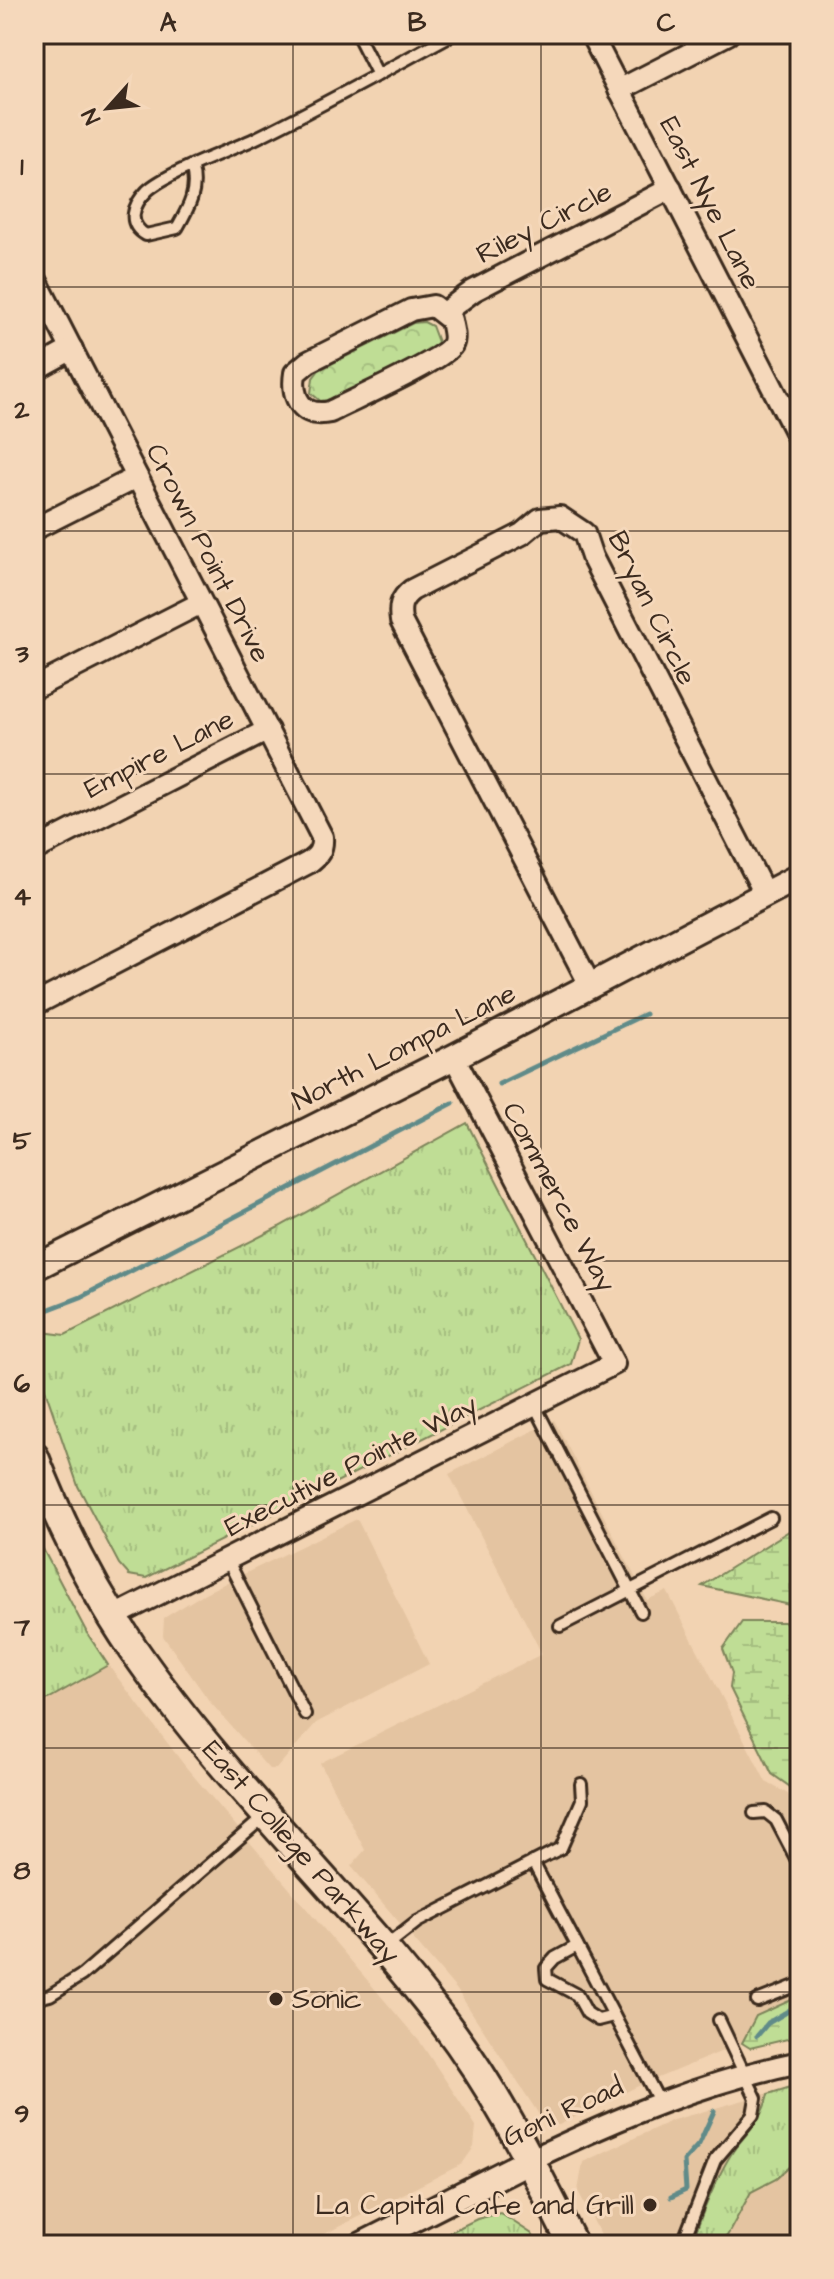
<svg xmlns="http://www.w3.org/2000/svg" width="834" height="2279" viewBox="0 0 834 2279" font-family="'Architects Daughter',sans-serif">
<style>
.built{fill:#e4c4a1}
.grass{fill:url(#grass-tufts);stroke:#7d845a;stroke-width:2}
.wetland{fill:url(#wetland-marsh);stroke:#7d845a;stroke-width:2}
.park{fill:url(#park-crowns);stroke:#7d845a;stroke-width:2}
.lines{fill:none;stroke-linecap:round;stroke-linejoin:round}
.stream{stroke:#618b89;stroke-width:5}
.service-casing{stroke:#3b2a1e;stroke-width:16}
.minor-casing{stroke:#3b2a1e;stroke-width:26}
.tertiary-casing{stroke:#3b2a1e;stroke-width:30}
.secondary-casing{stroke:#3b2a1e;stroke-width:34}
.path{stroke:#3b2a1e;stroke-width:3;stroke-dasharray:2 6;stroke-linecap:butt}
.service{stroke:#f5d8bb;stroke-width:10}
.minor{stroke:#f5d8bb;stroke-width:20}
.tertiary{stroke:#f5d8bb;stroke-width:24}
.secondary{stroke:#f5d8bb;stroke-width:28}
.grid{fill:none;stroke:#3b2a1e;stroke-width:2;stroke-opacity:0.55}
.poi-dot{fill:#3b2a1e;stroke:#f5d8bb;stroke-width:3}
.labels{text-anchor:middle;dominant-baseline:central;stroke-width:6;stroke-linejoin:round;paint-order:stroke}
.street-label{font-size:28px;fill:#3b2a1e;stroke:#f5d8bb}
.poi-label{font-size:28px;fill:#3b2a1e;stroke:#f5d8bb;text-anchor:start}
.neatline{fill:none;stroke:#3b2a1e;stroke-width:3}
.grid-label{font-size:26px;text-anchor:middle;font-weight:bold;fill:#3b2a1e}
</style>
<defs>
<pattern id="grass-tufts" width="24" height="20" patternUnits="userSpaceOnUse" patternTransform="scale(2)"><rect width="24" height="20" fill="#bfdd95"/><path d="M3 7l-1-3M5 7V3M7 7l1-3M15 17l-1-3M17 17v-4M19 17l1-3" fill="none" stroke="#a5be80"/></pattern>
<pattern id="wetland-marsh" width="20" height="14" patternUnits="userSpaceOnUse" patternTransform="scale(2)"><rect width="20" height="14" fill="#bfdd95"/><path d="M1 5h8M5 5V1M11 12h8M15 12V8" fill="none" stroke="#a5be80"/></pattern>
<pattern id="park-crowns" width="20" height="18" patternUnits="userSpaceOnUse" patternTransform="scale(2)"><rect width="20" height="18" fill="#bfdd95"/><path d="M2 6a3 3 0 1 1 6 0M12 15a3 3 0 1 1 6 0" fill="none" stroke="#a5be80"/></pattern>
</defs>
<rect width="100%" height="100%" fill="#f2d3b2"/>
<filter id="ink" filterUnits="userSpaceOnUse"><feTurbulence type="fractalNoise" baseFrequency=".0125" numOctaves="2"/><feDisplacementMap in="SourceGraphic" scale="16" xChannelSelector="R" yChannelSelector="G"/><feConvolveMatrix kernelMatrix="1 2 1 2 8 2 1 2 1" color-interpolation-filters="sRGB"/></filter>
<g filter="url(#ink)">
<!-- built -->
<g class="built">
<polygon points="554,1420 647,1600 667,1591 766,1782 788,1794 800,1816 800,1996 756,2016 742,2043 636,2087 559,2125 549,2124 540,2116 457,1990 351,1866 365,1850 320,1763 542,1654 449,1474"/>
<polygon points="357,1519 429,1664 316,1723 276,1769 269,1769 210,1702 163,1636 164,1618 205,1593"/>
<polygon points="108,1665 185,1766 420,2042 476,2126 474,2147 462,2164 303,2245 34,2245 34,1707"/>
<polygon points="800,2084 800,2245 606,2245 578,2191 583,2162 673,2120"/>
</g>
<!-- grass -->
<g class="grass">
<polygon points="467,1123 578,1339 571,1364 146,1578 129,1575 119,1564 78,1486 34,1357 34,1331 65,1335 279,1227"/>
<polygon points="34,1532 87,1633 108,1665 34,1707"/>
<path d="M 800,2084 L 800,2158 L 776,2179 L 751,2192 L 727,2236 L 712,2245 L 693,2245 C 697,2221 722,2166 736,2147 C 751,2128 763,2118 768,2094 Z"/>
<polygon points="500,2213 532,2234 538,2245 424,2245 477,2219"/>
</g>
<!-- wetland -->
<g class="wetland">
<polygon points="800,1524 800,1607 702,1586"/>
<polygon points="742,1622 784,1622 800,1628 800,1802 793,1789 772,1774 730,1688 732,1673 723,1649"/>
<polygon points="800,1996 800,2036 750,2048 742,2043 756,2016"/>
</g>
<!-- park -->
<polygon class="park" points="424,322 432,326 438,342 431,356 324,404 311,393 313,378 319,370 413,323"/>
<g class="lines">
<!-- stream -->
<g class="stream">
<polyline points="499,1084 645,1014"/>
<polyline points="34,1309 47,1310 81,1297 453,1103"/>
<polyline points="757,2036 768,2023 800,2004"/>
<polyline points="671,2197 686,2190 684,2161 699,2144 714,2111"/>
</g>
<defs>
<g id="service">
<polyline points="357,34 378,75"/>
<path d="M 192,168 C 198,192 189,207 177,228 L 146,235 C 127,224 132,206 147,191 C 166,173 226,152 252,140 C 320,107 386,70 453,34"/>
<polyline points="534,1404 641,1612"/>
<polyline points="227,1559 305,1714"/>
<polyline points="560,1626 771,1518"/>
<polyline points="754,1813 766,1812 776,1820 800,1866"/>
<polyline points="533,1862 659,2101"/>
<polyline points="577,1946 555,1958 546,1968 547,1979 577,1995 587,2013 598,2020 614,2016"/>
<polyline points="385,1947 417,1922 561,1848 582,1800 581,1784"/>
<polyline points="34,1999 50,1995 82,1975 266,1815"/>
<polyline points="757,2001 800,1984"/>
<polyline points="682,2245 715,2160 753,2115 756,2098 719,2020"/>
</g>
<g id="minor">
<polyline points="591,34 800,441"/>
<polyline points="619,90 728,34"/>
<path d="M 34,276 L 322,837 C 323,850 318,856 308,863 L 34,1005"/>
<path d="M 433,306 L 451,320 C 452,327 456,338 452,345 C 444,360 351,401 330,412 C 302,418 291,398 295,373 L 308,362 L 411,310 Z"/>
<polyline points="445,312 473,291 671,188"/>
<polyline points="34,370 72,349"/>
<polyline points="34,529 137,477"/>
<polyline points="34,688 201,603"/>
<polyline points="34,850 268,730"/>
<path d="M 590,985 L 401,621 C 399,607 400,599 412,590 L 522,534 L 540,519 L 560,517 L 584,533 L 592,557 L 765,894"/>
<polyline points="113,1617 614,1364 454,1057"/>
<path d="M 530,2160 C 618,2118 703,2082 800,2062"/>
</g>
<g id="tertiary">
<polyline points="34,1268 454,1057 800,876"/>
<polyline points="362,2245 530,2160"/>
</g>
<path id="secondary" d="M 34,1457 C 60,1524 93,1590 134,1650 C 225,1782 345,1893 443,2021 C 496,2090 534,2168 573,2245"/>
</defs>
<!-- service casing -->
<use href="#service" class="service-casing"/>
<!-- minor casing -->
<use href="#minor" class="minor-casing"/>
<!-- tertiary casing -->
<use href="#tertiary" class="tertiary-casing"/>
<!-- secondary casing -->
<use href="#secondary" class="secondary-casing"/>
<!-- path -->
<polyline class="path" points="798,479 800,482"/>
<!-- service -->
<use href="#service" class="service"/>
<!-- minor -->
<use href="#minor" class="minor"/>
<!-- tertiary -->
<use href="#tertiary" class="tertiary"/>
<!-- secondary -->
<use href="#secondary" class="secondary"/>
</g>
</g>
<!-- grid -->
<path class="grid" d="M 293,34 L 293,2245M 541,34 L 541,2245M 34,287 L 800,287M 34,531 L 800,531M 34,774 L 800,774M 34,1018 L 800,1018M 34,1261 L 800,1261M 34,1505 L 800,1505M 34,1748 L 800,1748M 34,1992 L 800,1992"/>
<!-- markers -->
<g class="poi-dot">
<circle cx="276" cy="1999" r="8"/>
<circle cx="650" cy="2205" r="8"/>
</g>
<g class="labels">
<!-- street labels -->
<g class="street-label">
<text transform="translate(710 203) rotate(63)">East Nye Lane</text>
<text transform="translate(544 223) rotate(-27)">Riley Circle</text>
<text transform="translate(208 553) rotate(63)">Crown Point Drive</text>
<text transform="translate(652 608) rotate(64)">Bryan Circle</text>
<text transform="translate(159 754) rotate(-27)">Empire Lane</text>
<text transform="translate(404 1047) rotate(-27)">North Lompa Lane</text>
<text transform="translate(559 1197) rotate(62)">Commerce Way</text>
<text transform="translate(351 1466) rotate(-27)">Executive Pointe Way</text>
<text transform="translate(301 1852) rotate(49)">East College Parkway</text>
<text transform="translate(563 2112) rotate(-25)">Goni Road</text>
</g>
<!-- poi labels -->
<g class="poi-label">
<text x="292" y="1999">Sonic</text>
<text x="634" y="2205" text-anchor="end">La Capital Cafe and Grill</text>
</g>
</g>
<!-- margin -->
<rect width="834" height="2279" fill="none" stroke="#f5d8bb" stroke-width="88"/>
<!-- north arrow -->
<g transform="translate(108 108) rotate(243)" stroke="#f5d8bb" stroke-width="6" paint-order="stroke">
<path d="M0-6L14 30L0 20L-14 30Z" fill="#3b2a1e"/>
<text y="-12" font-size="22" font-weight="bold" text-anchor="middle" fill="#3b2a1e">N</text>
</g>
<rect x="44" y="44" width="746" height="2191" class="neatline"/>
<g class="grid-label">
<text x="168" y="31">A</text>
<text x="417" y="31">B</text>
<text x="666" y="31">C</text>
<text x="22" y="175">1</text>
<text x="22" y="418">2</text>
<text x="22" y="662">3</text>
<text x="22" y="905">4</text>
<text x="22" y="1149">5</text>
<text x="22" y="1392">6</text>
<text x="22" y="1635">7</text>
<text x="22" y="1879">8</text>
<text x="22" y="2122">9</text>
</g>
</svg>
